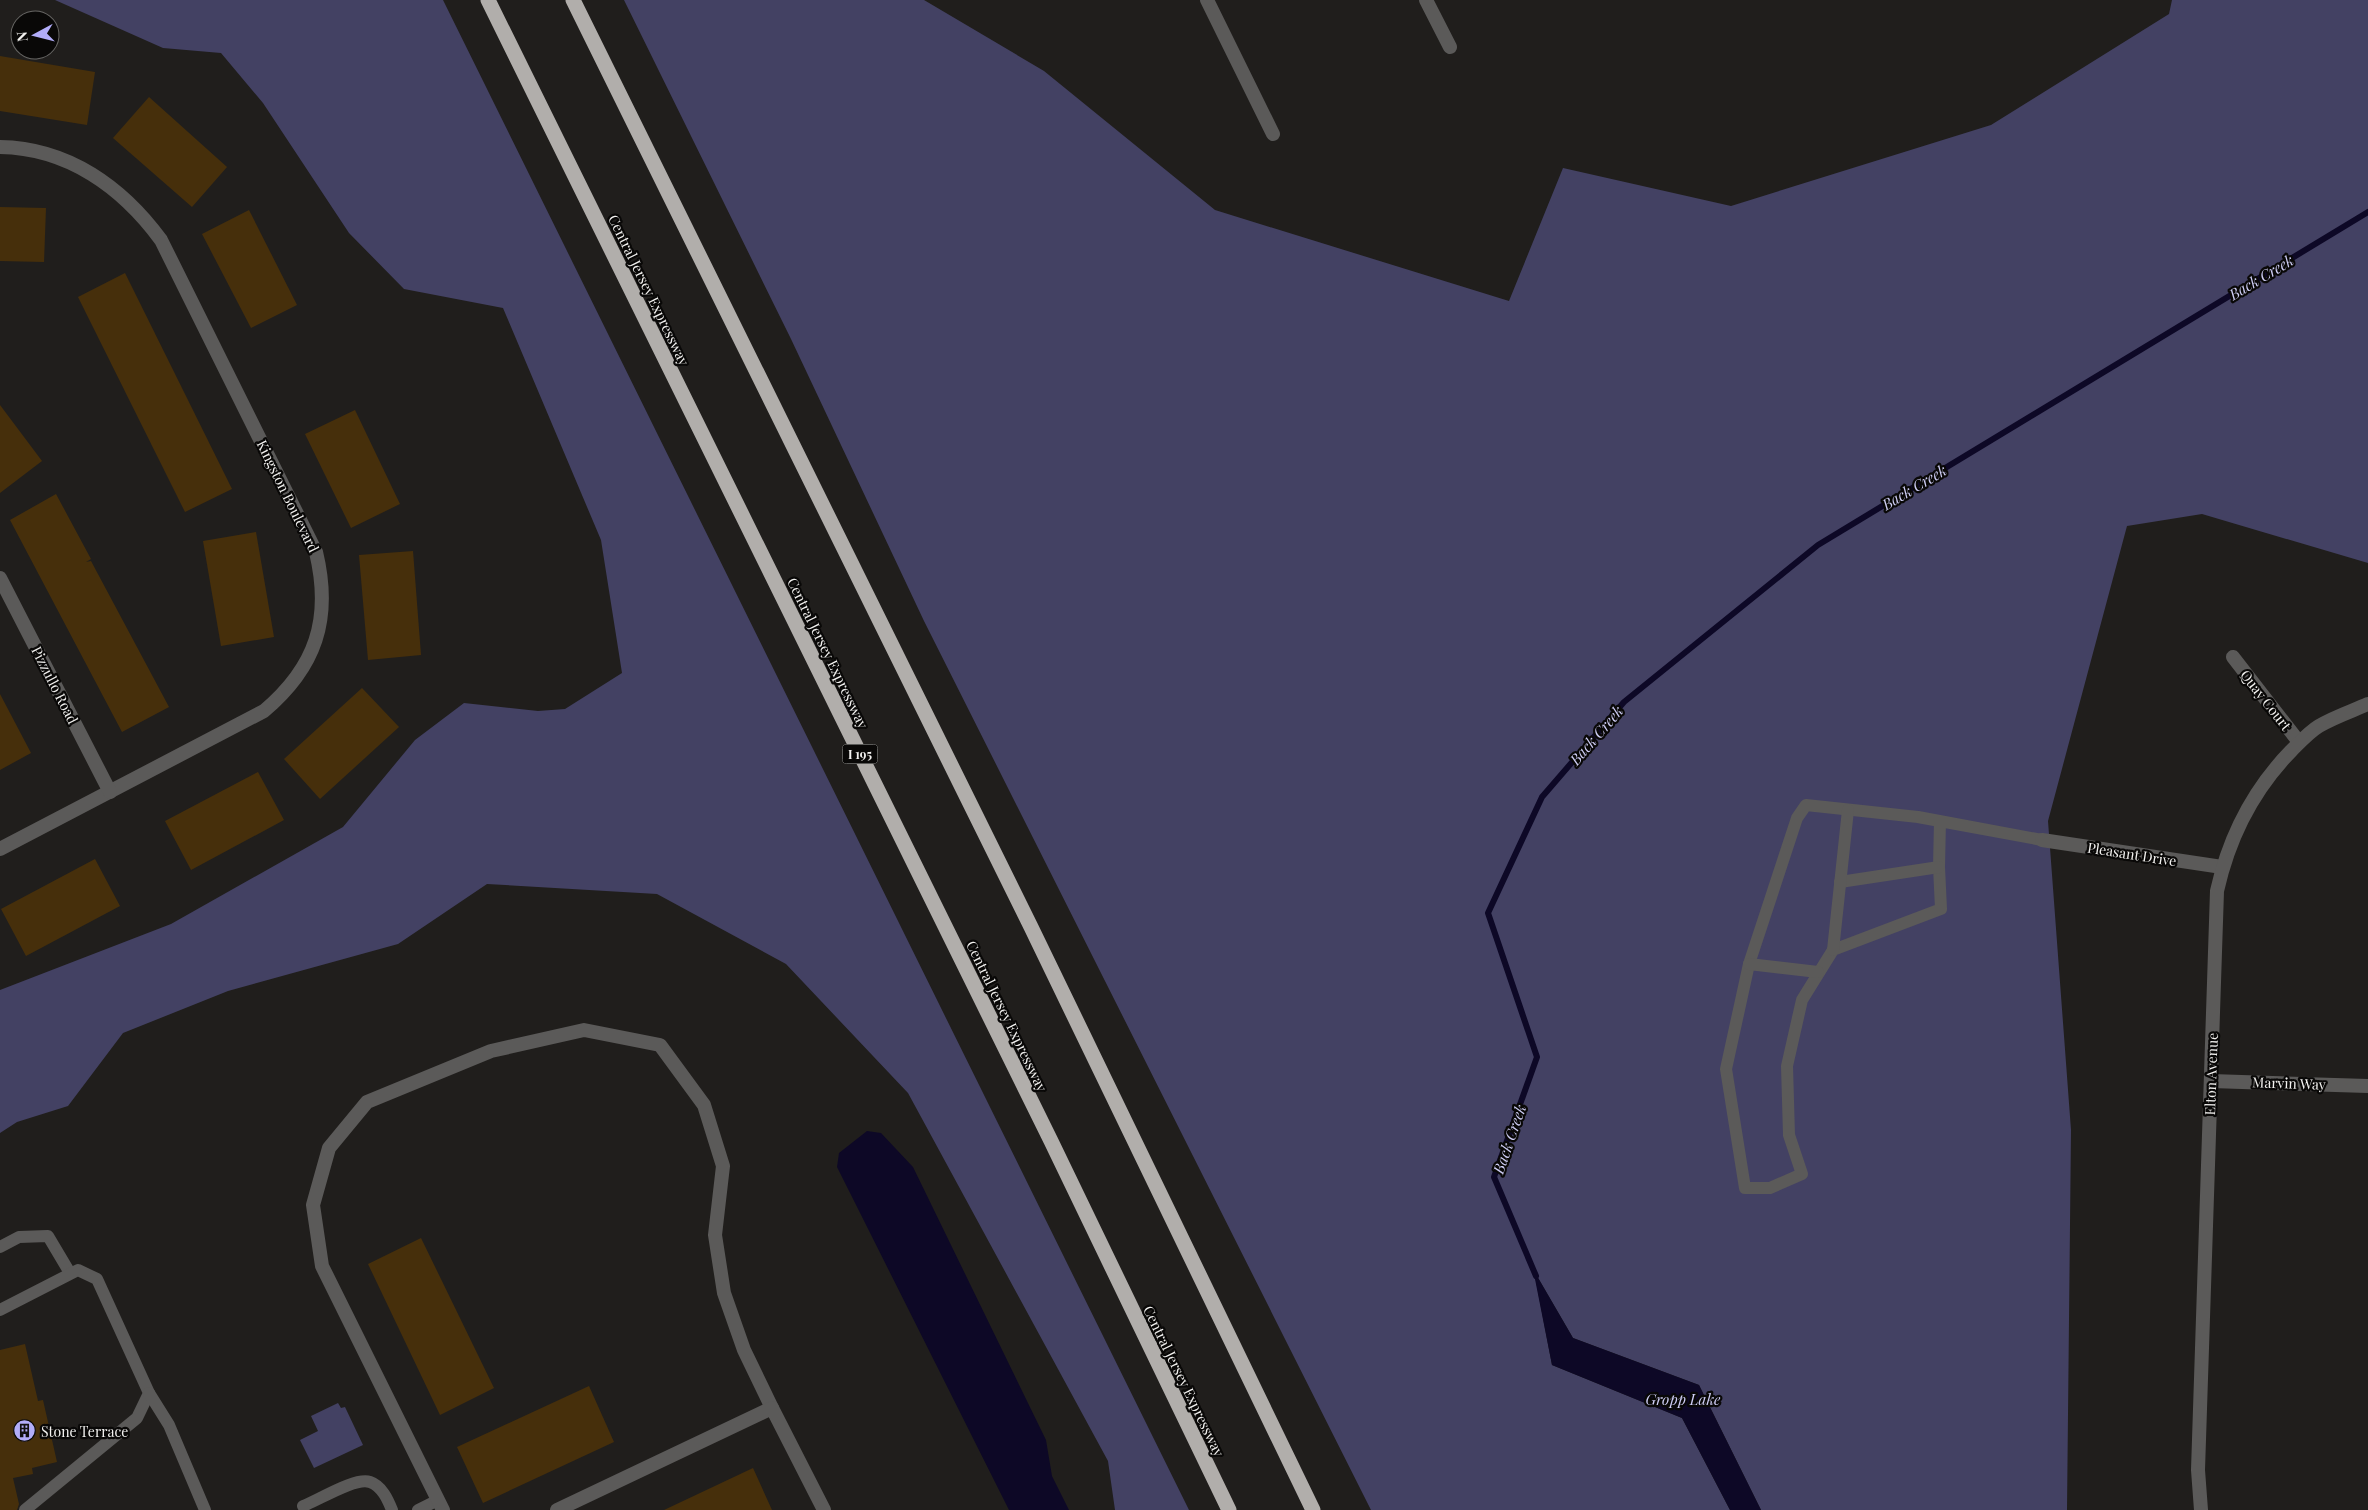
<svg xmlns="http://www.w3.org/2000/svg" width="2368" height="1510" viewBox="0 0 2368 1510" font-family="'Playfair Display',serif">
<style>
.green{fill:#434163}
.water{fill:#0d0826}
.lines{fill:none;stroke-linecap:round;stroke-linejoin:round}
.stream{stroke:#0d0826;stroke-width:6}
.building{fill:#462f0b}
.service{stroke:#5b5a59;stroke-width:12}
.minor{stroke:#5b5a59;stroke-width:14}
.motorway{stroke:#b1aeab;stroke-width:15}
.labels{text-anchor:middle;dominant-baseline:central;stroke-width:4.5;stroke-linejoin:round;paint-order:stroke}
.shield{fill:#090807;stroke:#adacaa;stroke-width:1}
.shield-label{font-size:12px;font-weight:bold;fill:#f3f2f0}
.street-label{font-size:14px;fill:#f3f2f0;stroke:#090807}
.poi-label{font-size:14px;fill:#f3f2f0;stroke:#090807;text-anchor:start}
.water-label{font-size:15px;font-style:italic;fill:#cfcef5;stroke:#090807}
</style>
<rect width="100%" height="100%" fill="#201e1c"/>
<!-- green -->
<g class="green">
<polygon points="55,0 443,0 1189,1510 1115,1510 1108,1461 908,1093 786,964 657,894 487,884 398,944 228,991 123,1033 68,1106 17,1122 0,1133 0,990 171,924 343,827 415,740 464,703 538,711 565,709 622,673 601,540 503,308 404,289 349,233 263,103 221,53 163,48"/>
<polygon points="624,0 924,0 1044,71 1215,210 1509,301 1563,168 1731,206 1991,125 2169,14 2172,0 2368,0 2368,563 2202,514 2127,526 2048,821 2071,1130 2067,1510 1761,1510 1699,1385 1573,1338 1534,1271 1552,1365 1682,1418 1730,1510 1371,1510 924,621 791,339"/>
<polygon points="338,1403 341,1408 345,1407 363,1445 314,1468 300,1440 318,1431 311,1416"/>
</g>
<!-- water -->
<g class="water">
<polygon points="867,1131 881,1133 913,1167 1046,1440 1052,1476 1069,1510 1009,1510 837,1167 839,1153"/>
<polygon points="1533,1269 1573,1338 1699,1385 1761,1510 1730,1510 1682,1418 1552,1365"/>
</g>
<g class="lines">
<!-- stream -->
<polyline class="stream" points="1536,1276 1494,1177 1537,1057 1488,913 1542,797 1624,702 1818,545 2368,212"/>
</g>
<!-- building -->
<g class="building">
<polygon points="0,56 95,72 87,125 0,111"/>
<polygon points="149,97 227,167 192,207 113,138"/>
<polygon points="0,207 46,208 44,262 0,261"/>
<polygon points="249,210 297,305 251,328 202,234"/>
<polygon points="125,273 232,489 185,512 78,297"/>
<polygon points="0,405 42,461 0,493"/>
<polygon points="355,410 400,504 351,528 305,434"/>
<polygon points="56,494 91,559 86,562 91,561 169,707 122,732 10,520"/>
<polygon points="256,532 274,637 221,646 203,541"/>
<polygon points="413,551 421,655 368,660 359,555"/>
<polygon points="362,688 399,727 320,799 284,759"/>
<polygon points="0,694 31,753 0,770"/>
<polygon points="258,772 284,820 191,870 165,821"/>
<polygon points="95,859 120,906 26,956 1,909"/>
<polygon points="421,1238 494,1388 440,1415 368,1264"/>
<polygon points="25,1344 38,1401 43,1400 57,1462 32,1468 33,1474 13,1478 19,1504 17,1510 0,1510 0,1350"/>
<polygon points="589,1386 614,1442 483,1503 457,1447"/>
<polygon points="753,1468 772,1510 664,1510"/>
</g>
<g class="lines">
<!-- service -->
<g class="service">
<polyline points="1940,821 1939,867 1941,909 1833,950 1802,1000 1787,1066 1789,1135 1802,1174 1770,1188 1745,1188 1726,1069 1749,964 1797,818 1806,805 1918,817 2042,840"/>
<polyline points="1840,882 1939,867"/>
<polyline points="1833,950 1848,810"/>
<polyline points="1749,964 1818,972"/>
<polyline points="0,1247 19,1237 48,1236 70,1273"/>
<polyline points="0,1310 78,1270 97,1279 149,1393 137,1418 25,1510"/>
<polyline points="149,1393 169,1425 205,1510"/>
<path d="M 303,1506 C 319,1500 355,1477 370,1482 C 382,1486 388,1500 392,1510"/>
<polyline points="418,1510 438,1500"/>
</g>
<!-- minor -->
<g class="minor">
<polyline points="1207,0 1273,134"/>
<polyline points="1426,0 1450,47"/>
<path d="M 0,147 C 68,148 122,187 161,240 L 316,552 C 332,619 316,667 264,711 L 0,849"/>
<polyline points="0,578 110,792"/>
<polyline points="2233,657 2299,742"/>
<polyline points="2042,840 2222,867"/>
<polyline points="2211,1081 2368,1086"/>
<polyline points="443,1510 322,1266 313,1205 329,1148 367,1102 491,1051 584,1030 660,1045 704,1105 723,1166 715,1235 724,1293 744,1350 772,1408"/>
<polyline points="557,1510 772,1408 824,1510"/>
<path d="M 2201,1510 L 2198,1470 L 2217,891 C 2229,837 2252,791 2291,751 C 2299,743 2309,732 2319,726 C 2334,717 2352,711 2368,704"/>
</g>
<!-- motorway -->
<g class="motorway">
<polyline points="488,0 1051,1141 1229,1510"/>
<polyline points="573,0 1031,927 1313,1510"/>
</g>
</g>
<!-- icons -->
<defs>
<symbol id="building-disc" viewBox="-11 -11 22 22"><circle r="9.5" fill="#b2adf9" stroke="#090807"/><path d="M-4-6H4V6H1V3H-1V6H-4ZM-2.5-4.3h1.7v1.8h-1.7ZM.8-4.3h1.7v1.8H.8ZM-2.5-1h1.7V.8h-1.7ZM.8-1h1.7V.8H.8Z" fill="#111"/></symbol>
</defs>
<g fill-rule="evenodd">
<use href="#building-disc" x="12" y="1418" width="25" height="25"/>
</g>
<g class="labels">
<!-- shield labels -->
<rect class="shield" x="842.5" y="744.5" width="35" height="19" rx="4"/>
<g class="shield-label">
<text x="860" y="754">I 195</text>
</g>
<!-- street labels -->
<g class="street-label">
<text transform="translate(649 290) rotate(64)">Central Jersey Expressway</text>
<text transform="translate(288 496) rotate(64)">Kingston Boulevard</text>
<text transform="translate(828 653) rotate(64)">Central Jersey Expressway</text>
<text transform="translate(55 685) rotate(63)">Pizzullo Road</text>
<text transform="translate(2266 700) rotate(52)">Quay Court</text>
<text transform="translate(2132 854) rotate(9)">Pleasant Drive</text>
<text transform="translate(1007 1016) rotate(64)">Central Jersey Expressway</text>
<text transform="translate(2211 1074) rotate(-88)">Elton Avenue</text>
<text transform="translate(2289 1083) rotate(2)">Marvin Way</text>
<text transform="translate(1184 1381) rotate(64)">Central Jersey Expressway</text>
</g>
<!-- poi labels -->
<g class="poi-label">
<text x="41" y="1431">Stone Terrace</text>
</g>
<!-- water labels -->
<g class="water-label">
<text transform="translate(2261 277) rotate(-31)">Back Creek</text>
<text transform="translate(1914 487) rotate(-31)">Back Creek</text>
<text transform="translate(1596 735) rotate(-49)">Back Creek</text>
<text transform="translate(1509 1139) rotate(-71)">Back Creek</text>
<text x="1683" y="1399">Gropp Lake</text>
</g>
</g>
<!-- north arrow -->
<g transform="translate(35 35) rotate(263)"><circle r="24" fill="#090807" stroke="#676664"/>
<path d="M0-4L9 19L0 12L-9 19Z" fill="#b2adf9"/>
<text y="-8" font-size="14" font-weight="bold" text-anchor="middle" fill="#f3f2f0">N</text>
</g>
</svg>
